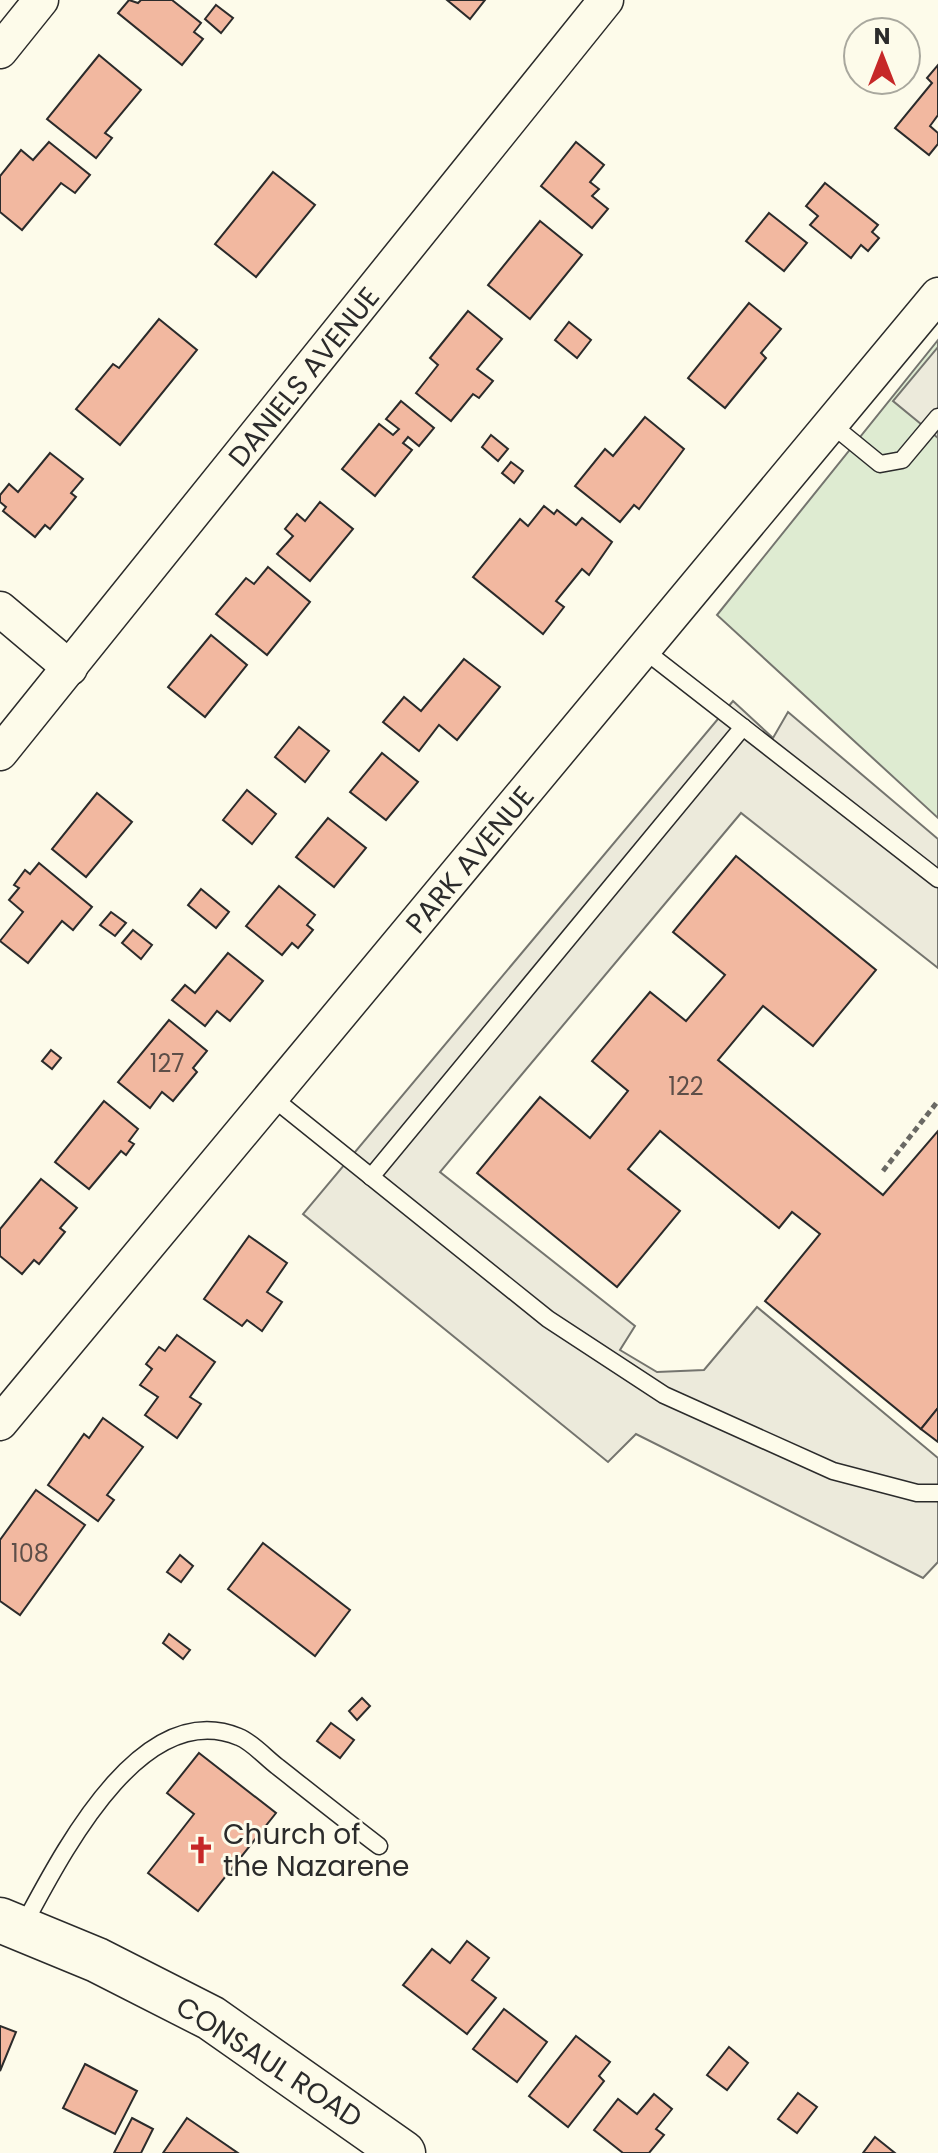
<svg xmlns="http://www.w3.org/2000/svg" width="938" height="2153" viewBox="0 0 938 2153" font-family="Poppins,sans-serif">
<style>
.green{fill:#deebd1;stroke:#74746e;stroke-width:2}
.parking{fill:#eceadb;stroke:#74746e;stroke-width:2}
.building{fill:#f2b8a0;stroke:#2b2b2b;stroke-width:2}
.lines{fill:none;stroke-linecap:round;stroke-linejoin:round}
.lane-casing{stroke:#2b2b2b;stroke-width:19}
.street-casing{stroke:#2b2b2b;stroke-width:37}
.secondary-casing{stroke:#2b2b2b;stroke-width:47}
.path{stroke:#6a6964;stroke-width:5;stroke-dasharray:6 4;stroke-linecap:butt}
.lane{stroke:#fdfbea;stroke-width:16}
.street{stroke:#fdfbea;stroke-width:34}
.secondary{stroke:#fdfbea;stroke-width:44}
.labels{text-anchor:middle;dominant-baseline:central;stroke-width:6;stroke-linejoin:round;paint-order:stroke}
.number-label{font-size:24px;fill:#5d4e48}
.street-label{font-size:28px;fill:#2b2b2b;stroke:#fdfbea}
.poi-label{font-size:28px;fill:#2b2b2b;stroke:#fdfbea;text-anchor:start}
</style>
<rect width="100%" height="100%" fill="#fdfbea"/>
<!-- green -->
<polygon class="green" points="938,340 938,818 717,615"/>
<!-- parking -->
<g class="parking">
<polygon points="938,347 938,438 893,401"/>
<polygon points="733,701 773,738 788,712 938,839 938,968 741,813 440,1172 635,1326 620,1350 657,1372 704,1370 757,1307 938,1458 938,1562 923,1578 636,1434 608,1462 303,1214"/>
</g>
<!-- building -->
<g class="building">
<polygon points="129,0 138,3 141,0 172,0 201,23 194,32 203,39 182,65 118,13"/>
<polygon points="447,0 485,0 470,19"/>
<polygon points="216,5 233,18 221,33 205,19"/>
<polygon points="99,55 141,90 105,133 112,138 96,158 47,119"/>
<polygon points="938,65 938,115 930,126 938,133 938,144 929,155 895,128 932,83 927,78"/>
<polygon points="49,142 90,175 75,193 61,183 22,230 0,212 0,176 21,150 33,160"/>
<polygon points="576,142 604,165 590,182 599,189 592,196 608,209 592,228 541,186"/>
<polygon points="273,172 315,205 256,277 215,244"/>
<polygon points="825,183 878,225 872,232 879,238 868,251 861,245 851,258 810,225 818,216 806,206"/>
<polygon points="769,213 807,243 784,271 746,241"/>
<polygon points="540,221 582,255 530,319 488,285"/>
<polygon points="749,303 781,329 761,353 766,358 725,408 688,378"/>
<polygon points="468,311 502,339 477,369 493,381 479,398 473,394 451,421 416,393 438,365 430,358"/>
<polygon points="159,319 197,350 120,445 76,409 113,364 119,368"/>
<polygon points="569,322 591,340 577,358 555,340"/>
<polygon points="401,401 434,428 419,446 408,437 403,443 412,450 375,496 342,469 379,424 393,435 399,429 386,419"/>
<polygon points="645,417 684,449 639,509 634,505 620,522 575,486 605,449 613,456"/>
<polygon points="491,435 508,449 498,461 482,447"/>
<polygon points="50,453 83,479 71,493 76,497 50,529 45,525 35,537 3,511 6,507 0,502 0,495 9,484 18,492"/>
<polygon points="511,462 523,471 514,483 502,473"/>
<polygon points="320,502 353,529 310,581 277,554 293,536 285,529 297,514 305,521"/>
<polygon points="544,506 554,514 557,510 576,525 582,518 612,542 589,575 582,569 556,601 564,607 543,634 473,577 520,519 528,526"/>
<polygon points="268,567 310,602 267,655 216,614 246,578 254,584"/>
<polygon points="211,635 247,665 205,717 168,687"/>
<polygon points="464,659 500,687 457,740 439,725 419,751 383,722 404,697 421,711"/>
<polygon points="299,727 329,751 305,782 275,757"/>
<polygon points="382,753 418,782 386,820 350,792"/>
<polygon points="247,790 276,814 252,844 223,820"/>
<polygon points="97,793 132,822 86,877 52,849"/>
<polygon points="328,818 366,848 334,887 296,857"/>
<polygon points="736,856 876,970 813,1046 763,1006 718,1060 883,1195 938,1131 938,1408 921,1429 765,1301 820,1234 792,1212 779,1228 660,1131 628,1169 680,1211 617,1287 477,1173 540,1097 590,1138 628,1091 592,1061 650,992 686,1021 725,975 673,932"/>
<polygon points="39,863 92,907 73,930 62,921 28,963 0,941 23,912 9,900 19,888 14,885 25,870 30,874"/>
<polygon points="279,886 315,915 307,925 313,930 298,948 292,943 282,955 246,926"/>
<polygon points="201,889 229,912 216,928 188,905"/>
<polygon points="111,912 126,923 115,936 100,925"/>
<polygon points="133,930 152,945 141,959 122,943"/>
<polygon points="228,953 263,981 230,1021 217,1011 205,1026 172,1000 185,985 195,993"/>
<polygon points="169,1020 207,1051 193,1068 197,1072 173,1101 162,1092 150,1108 118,1082"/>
<polygon points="51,1050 61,1058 52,1069 42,1061"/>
<polygon points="104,1101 138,1129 129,1141 134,1144 126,1155 121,1151 89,1189 55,1162"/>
<polygon points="41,1179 77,1208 60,1228 65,1232 39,1264 34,1260 22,1274 0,1256 0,1229"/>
<polygon points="249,1236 287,1263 267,1292 282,1302 262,1331 247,1320 242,1326 204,1299"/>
<polygon points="177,1335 215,1362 190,1397 201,1404 177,1438 145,1415 158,1397 140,1385 152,1369 146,1364 159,1347 165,1351"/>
<polygon points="938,1408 938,1442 921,1429"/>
<polygon points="103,1418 143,1447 107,1495 114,1500 98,1521 48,1485 84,1434 89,1438"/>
<polygon points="36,1490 85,1525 20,1615 0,1601 0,1540"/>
<polygon points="263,1543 350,1610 315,1656 228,1589"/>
<polygon points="180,1555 193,1566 181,1582 167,1572"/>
<polygon points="169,1634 190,1650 183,1659 163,1643"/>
<polygon points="362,1698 370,1706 357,1720 349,1711"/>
<polygon points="331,1723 354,1740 340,1758 317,1741"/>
<polygon points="199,1753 276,1813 198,1911 148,1873 194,1814 167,1793"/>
<polygon points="467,1941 489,1958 472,1980 496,1998 467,2034 403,1985 432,1949 450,1963"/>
<polygon points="504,2009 547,2042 517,2082 473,2049"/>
<polygon points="0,2026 16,2032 0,2071"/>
<polygon points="576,2036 610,2062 599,2076 604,2081 568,2127 529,2096"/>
<polygon points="729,2047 748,2063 727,2090 707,2075"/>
<polygon points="85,2064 137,2091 115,2134 63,2108"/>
<polygon points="798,2093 817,2107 797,2133 778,2119"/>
<polygon points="654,2094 672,2109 656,2129 664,2135 649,2153 623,2153 594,2130 618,2099 637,2114"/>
<polygon points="132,2118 153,2129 141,2153 114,2153"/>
<polygon points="187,2118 238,2153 163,2153"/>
<polygon points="875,2137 895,2153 863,2153"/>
</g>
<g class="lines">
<defs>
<g id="lane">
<polyline points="831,424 880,464 902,460 938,417"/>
<polyline points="644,650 938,879"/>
<polyline points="273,1098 548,1319 664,1395 833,1471 917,1493 938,1493"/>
<polyline points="371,1177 743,727"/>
<path d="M 23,1926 C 60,1858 140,1696 239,1737 C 252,1742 266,1758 278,1767 C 311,1793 345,1820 379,1846"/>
</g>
<g id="street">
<polyline points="0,51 41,0"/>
<polyline points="0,609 70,668"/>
<polyline points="0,753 606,0"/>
<polyline points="0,1423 938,295"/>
</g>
<polyline id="secondary" points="0,1920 97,1960 211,2018 403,2153"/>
</defs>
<!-- lane casing -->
<use href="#lane" class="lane-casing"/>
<!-- street casing -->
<use href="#street" class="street-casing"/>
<!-- secondary casing -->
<use href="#secondary" class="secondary-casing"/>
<!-- path -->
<polyline class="path" points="883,1171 938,1101"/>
<!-- lane -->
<use href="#lane" class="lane"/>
<!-- street -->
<use href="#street" class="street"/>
<!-- secondary -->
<use href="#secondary" class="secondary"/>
</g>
<!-- icons -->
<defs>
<symbol id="church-bare" viewBox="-9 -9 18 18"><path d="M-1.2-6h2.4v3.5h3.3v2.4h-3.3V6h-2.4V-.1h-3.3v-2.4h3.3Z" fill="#c62828" stroke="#fdfbea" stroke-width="2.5" paint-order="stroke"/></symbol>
</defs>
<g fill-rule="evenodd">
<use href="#church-bare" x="181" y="1830" width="40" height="40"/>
</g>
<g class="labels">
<!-- number labels -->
<g class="number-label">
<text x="167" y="1063">127</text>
<text x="686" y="1086">122</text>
<text x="30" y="1553">108</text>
</g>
<!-- street labels -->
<g class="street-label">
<text transform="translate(304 377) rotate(-51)">DANIELS AVENUE</text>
<text transform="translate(470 860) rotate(-50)">PARK AVENUE</text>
<text transform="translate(269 2062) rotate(33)">CONSAUL ROAD</text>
</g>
<!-- poi labels -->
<g class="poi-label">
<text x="223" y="1834">Church of<tspan x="223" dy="32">the Nazarene</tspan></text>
</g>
</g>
<!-- north arrow -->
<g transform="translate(882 56)"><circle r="38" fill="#fdfbea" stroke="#a9a89e" stroke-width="2"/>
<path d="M0-6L14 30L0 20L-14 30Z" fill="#c62828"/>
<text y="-12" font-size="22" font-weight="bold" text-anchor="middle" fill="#2b2b2b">N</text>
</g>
</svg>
